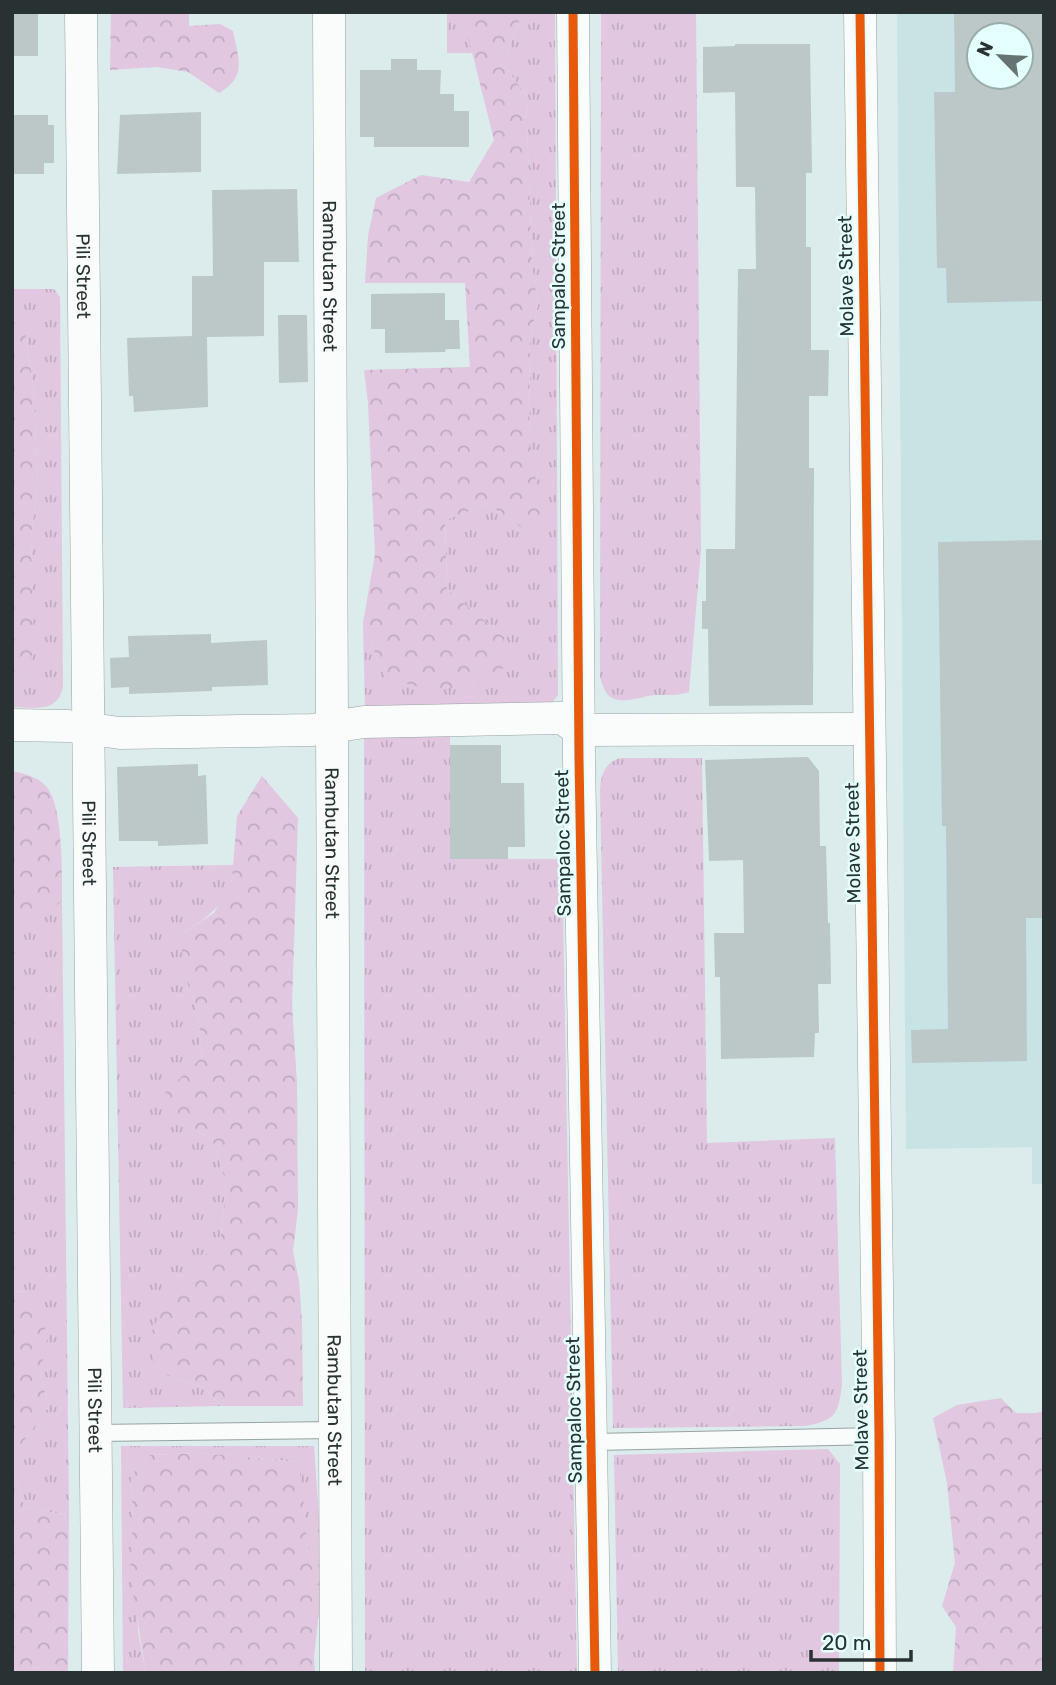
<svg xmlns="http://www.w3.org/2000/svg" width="1056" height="1685" viewBox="0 0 1056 1685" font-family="Rubik,sans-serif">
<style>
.built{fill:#c8e3e3;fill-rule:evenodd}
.grass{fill:url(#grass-tufts)}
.forest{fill:url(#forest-crowns)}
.building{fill:#bcc8c8;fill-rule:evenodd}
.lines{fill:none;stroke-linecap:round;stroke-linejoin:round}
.lane-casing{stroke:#97a2a2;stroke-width:18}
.street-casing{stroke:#97a2a2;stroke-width:33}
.lane{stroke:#fafcfc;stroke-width:16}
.street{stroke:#fafcfc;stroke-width:32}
.cycleway-casing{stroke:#e3fffe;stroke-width:13}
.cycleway{stroke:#e8590c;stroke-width:9}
.labels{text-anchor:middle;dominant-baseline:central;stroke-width:5;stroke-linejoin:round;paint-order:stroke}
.street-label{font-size:19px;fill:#283232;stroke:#e3fffe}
</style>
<defs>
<pattern id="grass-tufts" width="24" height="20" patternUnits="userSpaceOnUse" patternTransform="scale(1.75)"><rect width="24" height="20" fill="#e1c7df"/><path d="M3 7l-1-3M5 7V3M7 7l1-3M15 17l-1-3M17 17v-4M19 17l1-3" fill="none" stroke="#c1abc0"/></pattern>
<pattern id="forest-crowns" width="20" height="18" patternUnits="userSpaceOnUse" patternTransform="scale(1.75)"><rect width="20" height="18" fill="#e1c7df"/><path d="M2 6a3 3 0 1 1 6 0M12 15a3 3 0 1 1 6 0" fill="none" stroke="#c1abc0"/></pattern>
</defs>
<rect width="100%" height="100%" fill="#dcebeb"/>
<!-- built -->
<path class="built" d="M 897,12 L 1044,12 L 1044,1184 L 1032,1184 L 1032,1147 L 906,1149 ZM 979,35 L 1021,35 L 1021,77 L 979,77 Z"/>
<!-- grass -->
<g class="grass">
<polygon points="447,12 465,12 472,53 447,53"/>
<polygon points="519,12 555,12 558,695 548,708 365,709 363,623 385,678 504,637 447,589 445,520 488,504 531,534 546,520 529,453 530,337 538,305 532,265 526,95 503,64 519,21"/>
<path d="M 696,12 L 701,549 L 689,692 C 677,696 668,695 655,695 C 641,696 619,707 607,694 C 604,690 602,682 600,678 L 601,13 Z"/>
<path d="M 12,289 L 54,289 L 60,297 L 63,686 C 58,714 35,707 12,707 L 12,683 L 23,675 L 32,591 L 31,535 L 38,482 L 33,384 L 25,332 L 12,328 Z"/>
<polygon points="450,731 450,859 562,859 577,1673 365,1673 364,733"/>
<path d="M 621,758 L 702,758 L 707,1143 L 835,1138 L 842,1384 C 838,1415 836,1420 805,1426 L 613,1428 L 600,790 C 601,774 605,762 621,758 Z"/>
<path d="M 234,865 C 231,902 211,915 182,934 L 182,968 L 198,1013 L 202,1058 L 177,1120 L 212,1139 L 226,1182 L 221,1235 L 163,1374 L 203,1387 L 222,1406 L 123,1408 L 113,867 Z"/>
<polygon points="62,902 69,1515 25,1508 12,1469 12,1457 49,1406 40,1374 47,1335 28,1292 12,1291 12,919 22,923"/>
<polygon points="121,1446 314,1446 323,1575 308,1550 299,1462 199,1453 149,1455 131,1476 138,1631 146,1673 123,1673"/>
<polygon points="828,1449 840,1464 839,1673 618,1673 614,1455"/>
</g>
<!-- forest -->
<g class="forest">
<path d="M 111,12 L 189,12 L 189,26 L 220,24 L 233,31 C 238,57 248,77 219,93 L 188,72 L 157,67 L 110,70 Z"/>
<polygon points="465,12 519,12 519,21 503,64 526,95 532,265 538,305 530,337 529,453 547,520 532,535 488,504 445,520 447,589 504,637 507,666 469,688 423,688 385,678 363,623 375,554 368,403 364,370 470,367 465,283 365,283 368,236 376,198 421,175 469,182 494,140 468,36"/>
<polygon points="12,328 25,331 33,384 38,482 31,535 34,650 23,675 12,683"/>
<path d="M 12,771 C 26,774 43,778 50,792 C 63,816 62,875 62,902 L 21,924 L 12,919 Z"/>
<polygon points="262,776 298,818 292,1006 297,1083 298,1209 293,1251 299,1281 302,1322 303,1406 222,1406 203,1387 163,1374 153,1361 149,1339 158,1317 221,1235 226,1182 212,1139 177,1120 165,1093 202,1057 198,1013 182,968 182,934 214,913 232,880 237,816"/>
<polygon points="12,1291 28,1292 48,1335 40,1374 49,1406 12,1457"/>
<polygon points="1001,1398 1016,1413 1036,1413 1044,1411 1044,1673 953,1673 956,1627 942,1606 955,1563 947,1483 933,1418 957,1405"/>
<polygon points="199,1453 300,1462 308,1550 323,1575 314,1657 315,1673 146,1673 130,1574 133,1521 131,1476 149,1455"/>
<polygon points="12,1469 25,1508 69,1515 68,1673 12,1673"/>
</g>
<!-- building -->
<g class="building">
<rect x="12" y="12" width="26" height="44"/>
<path d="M 954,12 L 1044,12 L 1044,301 L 947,303 L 946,268 L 937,268 L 934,92 L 955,92 ZM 979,35 L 1021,35 L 1021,77 L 979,77 Z"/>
<polygon points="735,44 810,44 812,173 806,173 806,247 811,247 811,350 829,350 828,396 809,396 809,468 814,468 813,705 709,706 708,629 702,629 702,601 706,601 706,549 735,549 738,269 756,269 755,187 736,187 735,92 703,93 703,47 735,46"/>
<polygon points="391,59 417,59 417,70 441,70 440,94 454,94 454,111 469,111 469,147 374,147 374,137 360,137 360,70 391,70"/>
<polygon points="201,112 201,172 117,174 120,115"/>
<polygon points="12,115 48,115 48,125 54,125 54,163 44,163 44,174 12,174"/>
<polygon points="297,189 299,262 264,262 264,336 207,337 208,407 134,412 133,396 129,396 127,338 192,336 192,276 213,276 212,190"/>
<polygon points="445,293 445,320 459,320 460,349 446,349 445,352 385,353 385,329 371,329 371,294"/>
<polygon points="278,315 307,315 308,382 279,383"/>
<polygon points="1044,540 1044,918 1026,918 1027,1061 912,1063 911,1030 948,1029 946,826 942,826 938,542"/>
<polygon points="211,634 211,643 267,640 268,685 212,687 212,691 129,694 129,687 111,688 110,658 129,657 128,636"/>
<polygon points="450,745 501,745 501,783 524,783 525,847 508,847 508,859 450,859"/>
<polygon points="808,757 819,771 820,846 826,846 828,923 830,923 831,984 818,984 819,1033 815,1033 814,1057 721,1059 720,977 715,977 714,933 744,933 743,860 709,861 705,760"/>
<polygon points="198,764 198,776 206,775 208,844 158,846 158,841 119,841 117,767"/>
</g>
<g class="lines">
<defs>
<g id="lane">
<polyline points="94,1433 335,1430"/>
<polyline points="593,1442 879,1436"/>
</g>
<g id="street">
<path id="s1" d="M 81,12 L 98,1673"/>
<path id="s2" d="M 329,12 L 336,1673"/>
<polyline points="573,12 579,759 595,1673"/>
<polyline points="860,12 879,1436 880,1673"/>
<polyline points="12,725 68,726 120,733 312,730 364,722 562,718 579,730 869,729"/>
</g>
</defs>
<!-- lane casing -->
<use href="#lane" class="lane-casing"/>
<!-- street casing -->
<use href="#street" class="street-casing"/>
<!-- lane -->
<use href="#lane" class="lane"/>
<!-- street -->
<use href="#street" class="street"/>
<defs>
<g id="cycleway">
<polyline points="573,12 579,759 595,1673"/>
<polyline points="860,12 879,1436 880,1673"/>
</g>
</defs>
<!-- cycleway casing -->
<use href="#cycleway" class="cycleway-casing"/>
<!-- cycleway -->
<use href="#cycleway" class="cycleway"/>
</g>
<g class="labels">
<!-- street labels -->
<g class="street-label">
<text stroke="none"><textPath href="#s1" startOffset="264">Pili Street</textPath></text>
<text stroke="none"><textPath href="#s2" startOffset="264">Rambutan Street</textPath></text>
<text transform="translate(558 276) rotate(-90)">Sampaloc Street</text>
<text transform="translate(846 276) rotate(-91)">Molave Street</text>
<text stroke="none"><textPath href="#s2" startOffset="831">Rambutan Street</textPath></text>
<text stroke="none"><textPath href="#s1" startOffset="831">Pili Street</textPath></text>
<text transform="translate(563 843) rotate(-91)">Sampaloc Street</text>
<text transform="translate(853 843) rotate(-91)">Molave Street</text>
<text stroke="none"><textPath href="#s1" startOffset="1398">Pili Street</textPath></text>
<text stroke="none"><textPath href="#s2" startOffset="1398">Rambutan Street</textPath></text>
<text transform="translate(574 1410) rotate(-91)">Sampaloc Street</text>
<text transform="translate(861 1410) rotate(-91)">Molave Street</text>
</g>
</g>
<!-- border -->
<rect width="1056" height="1685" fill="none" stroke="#283232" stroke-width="28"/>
<!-- north arrow -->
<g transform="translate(1000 56) rotate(295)"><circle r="33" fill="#e3fffe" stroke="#98adac" stroke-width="2"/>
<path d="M0-5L12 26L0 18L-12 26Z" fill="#677373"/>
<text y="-10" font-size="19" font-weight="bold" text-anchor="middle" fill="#283232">N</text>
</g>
<!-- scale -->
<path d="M811 1650v10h100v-10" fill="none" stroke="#283232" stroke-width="3.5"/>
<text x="822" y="1650" font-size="21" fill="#283232" stroke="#e3fffe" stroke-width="5" paint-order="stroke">20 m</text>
</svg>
